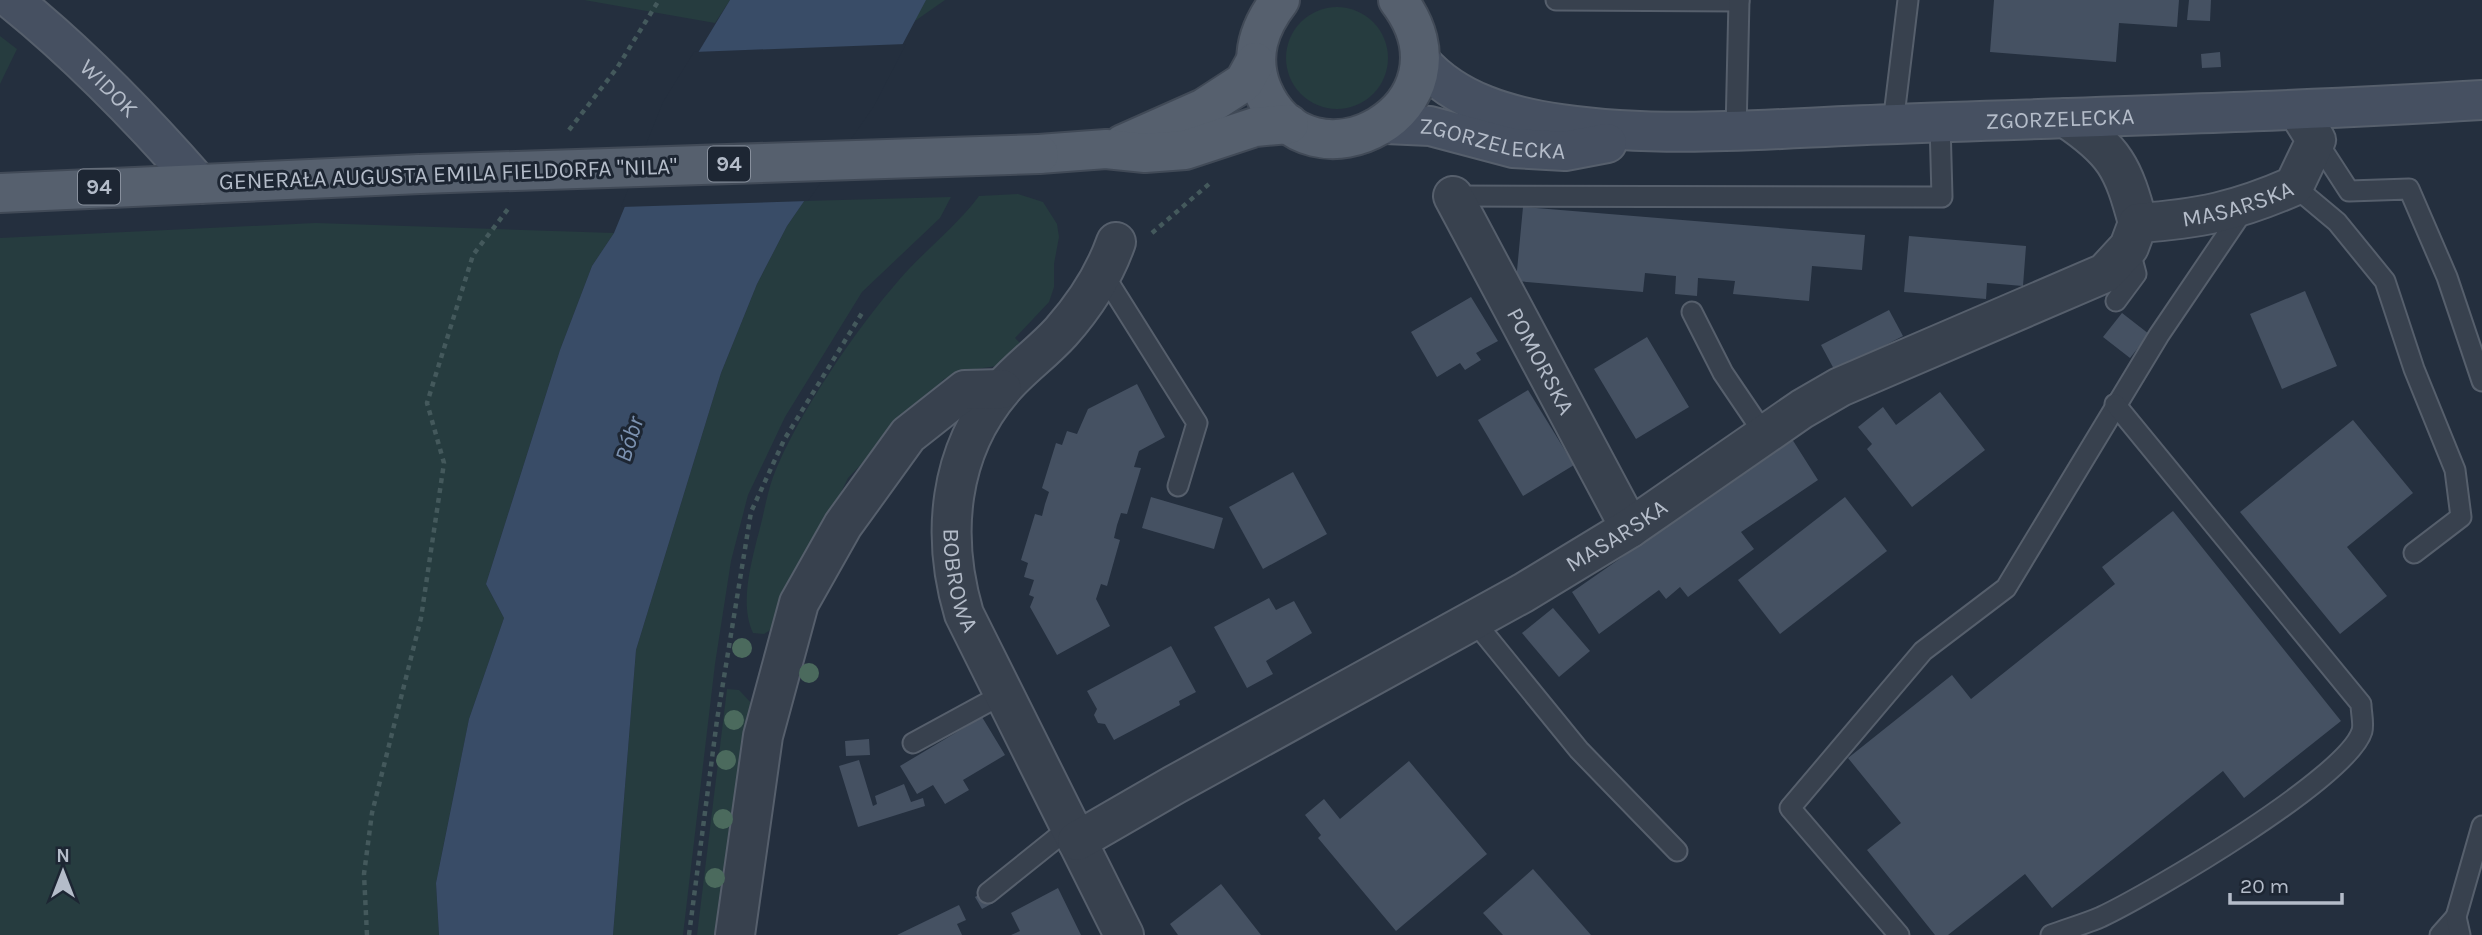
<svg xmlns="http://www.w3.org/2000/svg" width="2482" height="935" viewBox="0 0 2482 935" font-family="Karla,sans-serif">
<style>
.green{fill:#263c3f}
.water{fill:#394c67}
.pier{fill:#242f3e}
.building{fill:#455162}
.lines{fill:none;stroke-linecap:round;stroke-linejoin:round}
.lane-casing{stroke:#565f6c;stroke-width:23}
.street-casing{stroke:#565f6c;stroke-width:42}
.secondary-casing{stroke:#565f6c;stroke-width:42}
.primary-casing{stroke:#414a57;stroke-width:42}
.path{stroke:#44595c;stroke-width:4.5;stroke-dasharray:5 5;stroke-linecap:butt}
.lane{stroke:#38414e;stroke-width:19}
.street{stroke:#38414e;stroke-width:38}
.secondary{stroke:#465061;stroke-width:38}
.primary{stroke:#56606e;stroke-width:38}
.primary-bridge-casing{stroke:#414a57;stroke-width:42;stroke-linecap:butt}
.primary-bridge{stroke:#56606e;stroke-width:38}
.tree{fill:#4b6a5d}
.labels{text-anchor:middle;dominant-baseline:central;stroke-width:6;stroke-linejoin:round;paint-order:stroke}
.shield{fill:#1d2633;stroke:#878f9c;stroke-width:2}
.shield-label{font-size:21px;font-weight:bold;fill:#b4bcc9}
.street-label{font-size:23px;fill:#b4bcc9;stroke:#1d2633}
.water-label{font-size:24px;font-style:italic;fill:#7c92b1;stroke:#1d2633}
</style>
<rect width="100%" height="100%" fill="#242f3e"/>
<!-- green -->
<g class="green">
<polygon points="584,0 730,0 715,23"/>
<polygon points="925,0 945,0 912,23"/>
<circle cx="1337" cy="58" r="51"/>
<polygon points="0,36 17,49 0,84"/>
<path d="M 1018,194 L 1043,202 L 1057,224 L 1059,237 L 1054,264 L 1054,287 L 1049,302 L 1015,338 L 1022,345 L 1004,365 L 969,370 L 944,379 L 848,478 L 775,627 L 764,634 L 753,633 C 740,605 750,568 757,539 C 763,519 766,497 773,477 C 796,417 856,329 899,280 C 924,251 956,227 979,196 Z"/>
<polygon points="951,197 940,218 862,292 785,417 748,495 731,561 715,664 683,935 613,935 636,650 721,373 757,284 787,226 804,201"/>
<polygon points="315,223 614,233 592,266 560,350 486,584 504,618 469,719 436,883 439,935 0,935 0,238"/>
<polygon points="727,689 739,690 752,704 721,935 697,935"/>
</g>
<!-- water -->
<polygon class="water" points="730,0 926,0 871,104 787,226 757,284 721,373 636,650 613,935 439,935 436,883 469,719 504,618 486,584 560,350 592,266 614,233 667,104"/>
<!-- pier -->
<polygon class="pier" points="906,44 874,106 808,201 621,207 663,102 694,52"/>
<!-- building -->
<g class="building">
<polygon points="1994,0 2179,0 2177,27 2119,23 2116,62 1990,52"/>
<polygon points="2189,0 2211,0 2210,21 2187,20"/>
<polygon points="2220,52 2221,67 2202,68 2201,54"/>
<polygon points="1523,207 1865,235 1862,270 1812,266 1809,301 1733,294 1735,281 1698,278 1697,296 1675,294 1676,276 1645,273 1643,292 1516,281"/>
<polygon points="1909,236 2026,246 2023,286 1987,283 1986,299 1904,292"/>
<polygon points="2305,291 2337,366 2282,389 2250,314"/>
<polygon points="1471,297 1498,341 1476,353 1481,360 1465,370 1460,363 1437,377 1411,332"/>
<polygon points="1889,310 1903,336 1835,371 1821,345"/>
<polygon points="2122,313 2149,334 2130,358 2103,337"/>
<polygon points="1647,337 1689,407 1636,439 1594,369"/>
<polygon points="1137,384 1165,437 1139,451 1134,467 1141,468 1127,514 1121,513 1117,525 1114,538 1120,540 1107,586 1101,584 1096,599 1110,626 1057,655 1030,607 1034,597 1029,595 1034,580 1024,577 1028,563 1021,560 1035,514 1042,516 1045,504 1049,492 1042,488 1056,443 1062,445 1067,431 1077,434 1088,409"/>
<polygon points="1528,390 1574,465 1523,496 1478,420"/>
<polygon points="1940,392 1985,450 1912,507 1867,449 1872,444 1858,427 1883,407 1896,425"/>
<polygon points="2353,420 2413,493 2347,547 2387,596 2340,634 2240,512"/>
<polygon points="1792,439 1818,480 1741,532 1754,549 1688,597 1680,587 1666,599 1659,590 1599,634 1572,592"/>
<polygon points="1293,472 1327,534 1263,569 1229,507"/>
<polygon points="1151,497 1223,518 1214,549 1142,528"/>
<polygon points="1845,497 1887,551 1780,634 1738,580"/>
<polygon points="2173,511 2341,721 2244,798 2223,771 2052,908 2025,874 1948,935 1935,935 1867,850 1901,823 1848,758 1952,675 1971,699 2115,584 2102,567"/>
<polygon points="1269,598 1276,610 1294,601 1312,633 1266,661 1273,674 1247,688 1214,627"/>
<polygon points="1553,608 1590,651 1559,677 1522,633"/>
<polygon points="1171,646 1196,692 1179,701 1180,705 1114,740 1105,724 1098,723 1094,715 1097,709 1087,691"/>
<polygon points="982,717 1005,755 963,780 969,790 945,804 933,785 917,794 900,766"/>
<polygon points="869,739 870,755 846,756 845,741"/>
<polygon points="859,760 873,806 877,804 875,796 904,784 911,802 923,798 925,806 858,827 839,766"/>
<polygon points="1409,761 1487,854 1396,931 1318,838 1321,835 1305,815 1324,799 1340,819"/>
<polygon points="1533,869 1577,919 1591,935 1503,935 1483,913"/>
<polygon points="1221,884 1261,935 1178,935 1170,924"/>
<polygon points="1058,888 1081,935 1011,935 1020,931 1011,913"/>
<polygon points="985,891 993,903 982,909 975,897"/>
<polygon points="959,905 966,920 957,924 962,935 897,935"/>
</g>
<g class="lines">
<defs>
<g id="lane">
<polyline points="1556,0 1739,1"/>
<polyline points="1893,124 1908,0"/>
<polyline points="1736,131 1739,0"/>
<polyline points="2316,140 2349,191 2409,189 2447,277 2482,381"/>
<polyline points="2294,186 2337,222 2385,281 2414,369 2455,470 2461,517 2414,553"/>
<polyline points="1453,196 1942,197 1940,123"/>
<polyline points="1104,275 1197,423 1178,486"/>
<polyline points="2116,301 2136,274 2129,247"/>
<polyline points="1692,312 1723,373 1765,435"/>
<polyline points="1474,621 1579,750 1677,851"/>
<polyline points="913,743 1003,694"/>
<polyline points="988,893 1069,828"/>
<polyline points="1899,935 1790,808 1923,651 2006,588 2159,335 2245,208"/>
<path d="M 2051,935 C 2067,929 2085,924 2101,917 C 2150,894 2348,778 2362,731 C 2364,724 2361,712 2361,704 L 2115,404"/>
<polyline points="2440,935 2456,917"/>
<polyline points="2460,935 2456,917 2482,826"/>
</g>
<g id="street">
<path d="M 2066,118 C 2115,151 2123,167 2138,223"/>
<path id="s1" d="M 1453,196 L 1630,528"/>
<path id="s2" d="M 1116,242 C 1104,276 1085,305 1061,332 C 1043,352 1020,368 1003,388 C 948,452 941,536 964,614 L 1124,935"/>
<path id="s3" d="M 1077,841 L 1174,785 L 1523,593 L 1630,528 L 1802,409 L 1840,387 L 2105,273 L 2129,247 L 2138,223 C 2199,219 2237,211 2294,186 L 2316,140 L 2298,111"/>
<polyline points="735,935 763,736 799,603 843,525 908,435 965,390 1002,389"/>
</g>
<g id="secondary">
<path id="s4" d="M 12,0 C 79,54 142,119 199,184"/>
<path id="s5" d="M 1421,62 C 1456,102 1510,117 1561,124 C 1672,140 1785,127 1897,124 C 2092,117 2287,112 2482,100"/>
<path id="s6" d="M 1386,124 L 1430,126 L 1513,148 L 1565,151 L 1607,143"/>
</g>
<g id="primary">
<path d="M 1280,0 C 1259,27 1249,56 1262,89 C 1309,200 1480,107 1398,0"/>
<polyline points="1123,144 1204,108 1244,82 1255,62"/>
<polyline points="1039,154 1106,149 1145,153 1185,150 1255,127 1289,124"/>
<polyline points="0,193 420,174"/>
</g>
</defs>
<!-- lane casing -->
<use href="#lane" class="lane-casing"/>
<!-- street casing -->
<use href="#street" class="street-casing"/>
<!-- secondary casing -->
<use href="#secondary" class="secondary-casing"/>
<!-- primary casing -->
<use href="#primary" class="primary-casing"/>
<!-- path -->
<g class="path">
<polyline points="569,130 617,68 659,0"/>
<polyline points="1152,233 1209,184"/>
<polyline points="367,935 364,874 372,813 421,618 444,463 427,403 473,255 508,209"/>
<polyline points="689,935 717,720 751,512 784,440 862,313"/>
</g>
<!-- lane -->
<use href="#lane" class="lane"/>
<!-- street -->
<use href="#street" class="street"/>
<!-- secondary -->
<use href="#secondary" class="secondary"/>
<!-- primary -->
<use href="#primary" class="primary"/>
<defs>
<polyline id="primary-bridge" points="420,174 1039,154"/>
</defs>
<!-- primary-bridge casing -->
<use href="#primary-bridge" class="primary-bridge-casing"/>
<!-- primary-bridge -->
<use href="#primary-bridge" class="primary-bridge"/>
</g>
<!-- trees -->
<g class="tree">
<circle cx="742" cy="648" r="10"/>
<circle cx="809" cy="673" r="10"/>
<circle cx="734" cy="720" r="10"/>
<circle cx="726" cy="760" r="10"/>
<circle cx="723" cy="819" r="10"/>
<circle cx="715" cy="878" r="10"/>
</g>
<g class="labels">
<!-- shield labels -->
<g class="shield">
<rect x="708" y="146.5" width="42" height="35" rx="5"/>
<rect x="78" y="169.5" width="42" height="35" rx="5"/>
</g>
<g class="shield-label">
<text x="729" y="164">94</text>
<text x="99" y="187">94</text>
</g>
<!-- street labels -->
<g class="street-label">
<text stroke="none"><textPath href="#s4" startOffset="131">WIDOK</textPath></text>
<text stroke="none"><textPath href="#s5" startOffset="656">ZGORZELECKA</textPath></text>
<text stroke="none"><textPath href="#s6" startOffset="108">ZGORZELECKA</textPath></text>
<text transform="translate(448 174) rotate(-2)">GENERAŁA AUGUSTA EMILA FIELDORFA "NILA"</text>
<text stroke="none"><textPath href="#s3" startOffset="1340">MASARSKA</textPath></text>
<text stroke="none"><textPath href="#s1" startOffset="187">POMORSKA</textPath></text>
<text stroke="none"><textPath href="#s3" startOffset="620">MASARSKA</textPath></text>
<text stroke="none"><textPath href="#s2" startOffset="392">BOBROWA</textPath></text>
</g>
<!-- water labels -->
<g class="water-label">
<text transform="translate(629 439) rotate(-72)">Bóbr</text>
</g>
</g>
<!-- north arrow -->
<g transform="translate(63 872)" stroke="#1d2633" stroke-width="5" paint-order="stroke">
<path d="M0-5L12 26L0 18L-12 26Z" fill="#b4bcc9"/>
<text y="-10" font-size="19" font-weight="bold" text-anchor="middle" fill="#b4bcc9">N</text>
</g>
<!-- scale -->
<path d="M2230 893v10h112v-10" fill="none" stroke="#b4bcc9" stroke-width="3.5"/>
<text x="2240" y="893" font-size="21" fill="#b4bcc9" stroke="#1d2633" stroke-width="5" paint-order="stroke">20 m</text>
</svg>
